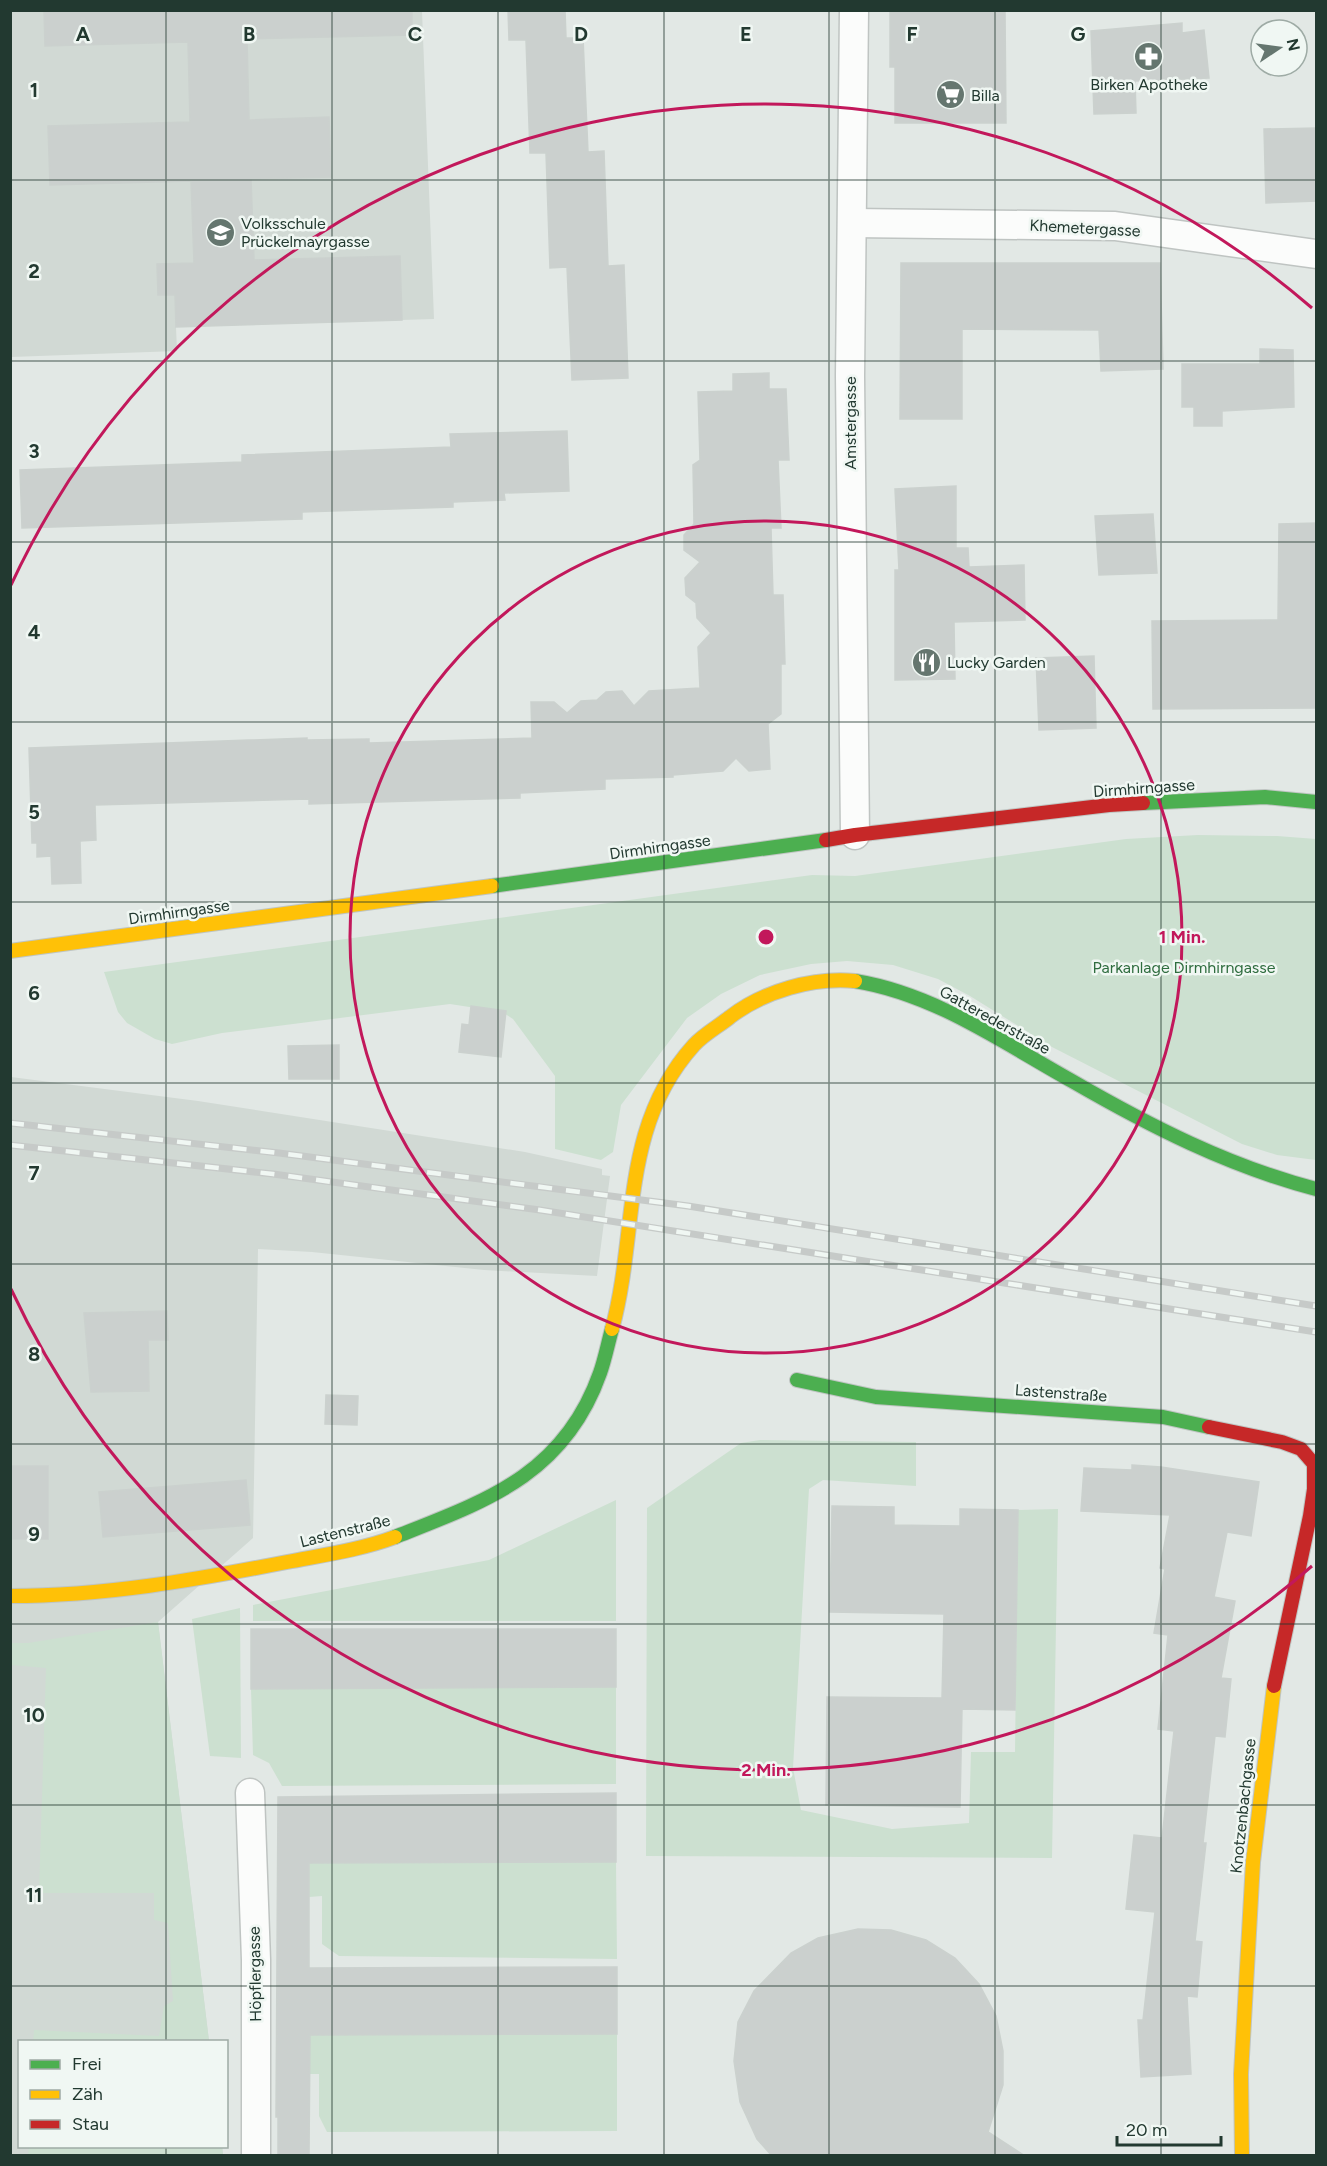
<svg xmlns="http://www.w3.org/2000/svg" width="1327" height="2166" viewBox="0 0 1327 2166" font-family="Figtree,sans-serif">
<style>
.built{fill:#d1d9d4}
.green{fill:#cce0d0}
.building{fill:#cbd0ce;stroke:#cbd1ce;stroke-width:1.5}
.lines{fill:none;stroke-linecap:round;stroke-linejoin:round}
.street-casing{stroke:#bfc4c2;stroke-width:31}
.fast-casing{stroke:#bfc5c2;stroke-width:16}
.slow-casing{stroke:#bfc5c2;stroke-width:16}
.jam-casing{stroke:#bfc5c2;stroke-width:16}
.street{stroke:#fbfcfb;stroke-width:28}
.fast{stroke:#4caf50;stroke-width:14}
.slow{stroke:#ffc107;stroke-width:14}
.jam{stroke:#c62828;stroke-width:14}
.rail-casing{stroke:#c6cac8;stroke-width:7}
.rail{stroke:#f0f7f3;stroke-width:4.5;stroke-dasharray:14;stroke-linecap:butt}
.grid{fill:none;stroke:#223930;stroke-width:1.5;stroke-opacity:0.55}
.ring{fill:none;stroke:#c2185b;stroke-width:3}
.labels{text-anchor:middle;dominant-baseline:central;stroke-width:5;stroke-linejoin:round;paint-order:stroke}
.poi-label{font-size:16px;fill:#223930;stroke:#f0f7f3;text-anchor:start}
.street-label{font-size:16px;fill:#223930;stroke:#f0f7f3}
.park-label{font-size:16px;fill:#2f6d3f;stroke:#f0f7f3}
.grid-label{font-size:20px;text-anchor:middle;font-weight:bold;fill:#223930;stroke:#f0f7f3;stroke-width:5;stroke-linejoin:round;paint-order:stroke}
.centre{fill:#c2185b;stroke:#f0f7f3;stroke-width:3}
.ring-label{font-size:18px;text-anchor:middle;font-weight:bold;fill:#c2185b;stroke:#f0f7f3;stroke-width:5;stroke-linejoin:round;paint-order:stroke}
</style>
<rect width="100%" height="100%" fill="#e2e8e5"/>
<!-- built -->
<g class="built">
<polygon points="10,11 422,11 434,319 176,327 177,351 11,357"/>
<polygon points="11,1077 198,1101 525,1152 602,1169 602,1175 610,1176 597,1276 484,1270 312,1252 258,1249 253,1538 158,1622 209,2041 20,2042 20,2146 222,2146 223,2155 11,2156"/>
</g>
<!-- green -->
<g class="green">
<polygon points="1198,835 1277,836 1316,839 1316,1160 1277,1155 1242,1144 1052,1047 970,996 938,979 893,965 847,961 811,964 760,975 721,994 687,1018 621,1105 613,1152 601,1160 555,1149 555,1076 513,1019 502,1012 450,1004 222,1033 172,1044 155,1039 127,1023 118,1012 104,972 812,875 855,876 1126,839"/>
<polygon points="760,1440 916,1442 916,1486 823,1480 809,1489 793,1768 801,1810 892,1829 969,1823 971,1752 1015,1752 1018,1510 1058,1509 1052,1858 646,1856 647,1508 741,1443"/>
<polygon points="616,1500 616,1621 253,1621 253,1605 489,1560"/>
<polygon points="240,1608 241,1758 210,1756 192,1619"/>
<polygon points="158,1622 209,2041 33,2041 34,2030 159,2036 164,2006 173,2001 168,1923 154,1920 154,1893 39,1893 46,1668 11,1665 11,1643 28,1643"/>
<polygon points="616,1687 616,1784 282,1786 269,1763 253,1755 251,1689"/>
<polygon points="616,1862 617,1959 339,1956 322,1944 322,1896 309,1897 309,1863"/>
<polygon points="617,2034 617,2131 327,2132 319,2116 319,2074 309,2074 310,2035"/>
<polygon points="29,2146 222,2146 223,2155 28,2156"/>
</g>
<!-- building -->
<g class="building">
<polygon points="44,10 412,10 412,35 247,39 249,120 329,117 331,177 251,179 254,260 400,256 402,320 176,327 175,295 158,295 157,264 194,263 191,181 50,185 48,126 190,122 188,42 45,46"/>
<polygon points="508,10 565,10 566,38 583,38 588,152 604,151 608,266 624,265 628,378 572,380 567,267 550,268 546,153 530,153 526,40 509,40"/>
<polygon points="890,10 1005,10 1006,123 895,123 895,67 890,67"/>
<polygon points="1182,23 1182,33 1204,30 1209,78 1135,81 1136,113 1094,114 1091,31"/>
<polygon points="1317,128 1317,201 1266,203 1264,129"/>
<polygon points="901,263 1160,263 1163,369 1101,371 1099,330 962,329 962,419 900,419"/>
<polygon points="1260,349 1293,350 1294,407 1222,411 1222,426 1194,426 1194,407 1182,407 1182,364 1260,364"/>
<polygon points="769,373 769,389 786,389 789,460 778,460 781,528 771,528 773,595 783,595 785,664 781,664 781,714 768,724 770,769 749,771 736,758 723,771 673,775 673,777 605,779 605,789 520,793 520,798 309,804 309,799 95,805 96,840 80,841 81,883 52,884 51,856 37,857 37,843 32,843 29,748 307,738 307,740 369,739 369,743 532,738 531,702 554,702 567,713 581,701 597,700 606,692 622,691 634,706 649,691 700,688 698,647 711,633 697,618 696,603 686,595 685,578 700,562 684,550 684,535 694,524 693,465 700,460 698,392 733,391 733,374"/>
<polygon points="567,431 569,491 504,493 505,500 453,502 453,507 302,512 302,519 22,528 20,470 242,462 242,455 451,447 450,434"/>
<polygon points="956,486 956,548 968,548 969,567 1024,565 1025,620 954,622 955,679 895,680 895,570 899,570 895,489"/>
<polygon points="1153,514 1157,573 1099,575 1095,516"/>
<polygon points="1317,523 1317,708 1153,709 1152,621 1278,620 1279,524"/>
<polygon points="1094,656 1096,728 1039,730 1036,658"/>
<polygon points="471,1006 506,1011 501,1057 459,1052 462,1024 469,1025"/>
<polygon points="339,1045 339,1079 289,1079 288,1046"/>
<polygon points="167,1311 168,1340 148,1340 149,1391 91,1392 84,1313"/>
<polygon points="326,1395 358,1396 357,1425 325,1424"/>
<polygon points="1132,1465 1161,1467 1259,1482 1251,1536 1227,1532 1214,1597 1235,1601 1221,1678 1231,1679 1225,1737 1215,1736 1203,1843 1206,1843 1195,1941 1202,1942 1197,1997 1187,1996 1191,2074 1141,2077 1138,2020 1143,2020 1155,1912 1126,1909 1134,1835 1162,1838 1174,1731 1158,1729 1168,1635 1154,1633 1165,1569 1160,1568 1170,1515 1081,1511 1084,1468 1132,1470"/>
<rect x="10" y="1466" width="38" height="73"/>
<polygon points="246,1480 250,1525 103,1537 99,1492"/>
<polygon points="832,1506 894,1507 894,1525 960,1526 960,1509 1018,1510 1015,1710 962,1709 960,1807 826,1805 827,1697 942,1698 944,1614 830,1612"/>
<polygon points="251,1629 616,1629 616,1687 251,1689"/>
<polygon points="616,1793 616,1862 309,1863 309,1968 617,1967 617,2034 310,2035 309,2156 278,2156 278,2117 276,2117 278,1797"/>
<polygon points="858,1929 891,1930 926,1940 955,1958 979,1984 996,2016 1003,2051 1003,2085 988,2132 1025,2156 772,2156 757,2139 740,2102 734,2061 738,2022 754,1991 791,1953 818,1938"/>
</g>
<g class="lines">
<defs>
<g id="street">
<polyline points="854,10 850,376 855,835"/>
<polyline points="853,223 1115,226 1316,254"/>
<polyline points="250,1793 256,1960 256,2156"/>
</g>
<g id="fast">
<polyline points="1143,803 1265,797 1316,802"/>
<polyline points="492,886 826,840"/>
<path d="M 855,981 C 935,994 1002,1042 1072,1081 C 1150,1126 1228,1166 1316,1189"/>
<polyline points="797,1380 876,1397 1163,1417 1209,1427"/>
<path d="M 395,1537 C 486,1501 564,1475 600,1373 C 605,1359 608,1343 612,1329"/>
</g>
<g id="slow">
<polyline points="10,951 492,886"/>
<path d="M 612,1329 C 639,1230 619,1128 694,1045 C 704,1034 719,1026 730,1017 C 764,991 813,977 855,981"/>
<path d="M 10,1596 C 104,1596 195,1580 287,1562 C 323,1555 360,1550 395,1537"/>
<polyline points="1242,2156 1241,2074 1253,1862 1274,1686"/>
</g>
<g id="jam">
<polyline points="826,840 855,835 1109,805 1143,803"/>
<polyline points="1209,1427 1282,1442 1301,1449 1314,1464 1314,1489 1310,1516 1274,1686"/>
</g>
</defs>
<!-- street casing -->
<use href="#street" class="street-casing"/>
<!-- fast casing -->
<use href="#fast" class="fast-casing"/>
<!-- slow casing -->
<use href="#slow" class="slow-casing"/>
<!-- jam casing -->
<use href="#jam" class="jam-casing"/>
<!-- street -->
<use href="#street" class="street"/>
<!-- fast -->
<use href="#fast" class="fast"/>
<!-- slow -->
<use href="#slow" class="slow"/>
<!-- jam -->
<use href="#jam" class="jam"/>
<defs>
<g id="rail">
<polyline points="10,1123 279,1153 688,1206 1316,1306"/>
<polyline points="10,1145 273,1174 540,1210 1316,1332"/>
</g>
</defs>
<!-- rail casing -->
<use href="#rail" class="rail-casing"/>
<!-- rail -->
<use href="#rail" class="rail"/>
</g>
<!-- grid -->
<path class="grid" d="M 166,10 L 166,2042M 332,10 L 332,2156M 498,10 L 498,2156M 664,10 L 664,2156M 829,10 L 829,2156M 995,10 L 995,2156M 1161,10 L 1161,2156M 10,180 L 1316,180M 10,361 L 1316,361M 10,542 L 1316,542M 10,722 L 1316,722M 10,902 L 1316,902M 10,1083 L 1316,1083M 10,1264 L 1316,1264M 10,1444 L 1316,1444M 10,1624 L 1316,1624M 10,1805 L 1316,1805M 10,1986 L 1316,1986M 166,2146 L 166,2156"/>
<!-- distance rings -->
<g class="ring">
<circle cx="766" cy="937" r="416"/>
<path d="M1312 1566A833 833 0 0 1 11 1289M11 585A833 833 0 0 1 1312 308"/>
</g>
<!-- icons -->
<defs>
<symbol id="pharmacy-disc" viewBox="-11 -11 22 22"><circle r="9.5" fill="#65766f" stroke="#f0f7f3"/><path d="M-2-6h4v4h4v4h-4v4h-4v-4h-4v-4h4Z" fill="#fff"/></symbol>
<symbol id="supermarket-disc" viewBox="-11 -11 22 22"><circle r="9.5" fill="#65766f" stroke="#f0f7f3"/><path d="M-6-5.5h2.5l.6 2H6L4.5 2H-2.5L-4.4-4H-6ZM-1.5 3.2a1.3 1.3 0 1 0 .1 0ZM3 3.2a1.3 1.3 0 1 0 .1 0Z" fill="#fff"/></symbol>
<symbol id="school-disc" viewBox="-11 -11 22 22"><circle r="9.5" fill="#65766f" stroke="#f0f7f3"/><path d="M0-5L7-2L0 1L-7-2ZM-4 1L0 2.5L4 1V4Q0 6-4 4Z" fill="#fff"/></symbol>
<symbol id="restaurant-disc" viewBox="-11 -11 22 22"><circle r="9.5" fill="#65766f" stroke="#f0f7f3"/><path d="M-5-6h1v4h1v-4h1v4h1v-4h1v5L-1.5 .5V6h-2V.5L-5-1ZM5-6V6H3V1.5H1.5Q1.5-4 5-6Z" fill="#fff"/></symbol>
</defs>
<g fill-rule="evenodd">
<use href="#pharmacy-disc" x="1132" y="40" width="33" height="33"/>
<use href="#supermarket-disc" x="934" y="78" width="33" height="33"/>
<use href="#school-disc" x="204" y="216" width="33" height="33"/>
<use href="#restaurant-disc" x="910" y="646" width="33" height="33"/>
</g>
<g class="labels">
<!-- poi labels -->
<g class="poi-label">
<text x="1149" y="84" text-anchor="middle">Birken Apotheke</text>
<text x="971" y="95">Billa</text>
<text x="241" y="223">Volksschule<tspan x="241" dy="18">Prückelmayrgasse</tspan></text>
<text x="947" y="662">Lucky Garden</text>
</g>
<!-- street labels -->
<g class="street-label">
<text transform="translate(1085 228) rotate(3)">Khemetergasse</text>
<text transform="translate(850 423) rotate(-90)">Amstergasse</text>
<text transform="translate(1144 788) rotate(-4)">Dirmhirngasse</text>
<text transform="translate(660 847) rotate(-8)">Dirmhirngasse</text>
<text transform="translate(179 912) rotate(-8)">Dirmhirngasse</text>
<text transform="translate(995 1020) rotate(29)">Gatterederstraße</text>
<text transform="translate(1061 1393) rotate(4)">Lastenstraße</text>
<text transform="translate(345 1531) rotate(-14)">Lastenstraße</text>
<text transform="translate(1243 1806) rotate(-84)">Knotzenbachgasse</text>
<text transform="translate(255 1974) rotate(-91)">Höpflergasse</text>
</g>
<!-- park labels -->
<g class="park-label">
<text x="1184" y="967">Parkanlage Dirmhirngasse</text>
</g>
</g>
<g class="grid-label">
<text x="83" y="41">A</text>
<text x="249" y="41">B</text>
<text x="415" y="41">C</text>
<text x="581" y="41">D</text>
<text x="746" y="41">E</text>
<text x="912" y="41">F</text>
<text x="1078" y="41">G</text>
<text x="34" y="97">1</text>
<text x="34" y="278">2</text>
<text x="34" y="458">3</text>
<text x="34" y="639">4</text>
<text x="34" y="819">5</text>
<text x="34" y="1000">6</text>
<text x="34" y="1180">7</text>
<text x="34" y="1361">8</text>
<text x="34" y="1541">9</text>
<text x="34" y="1722">10</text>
<text x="34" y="1902">11</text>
</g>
<circle cx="766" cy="937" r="9" class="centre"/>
<g class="ring-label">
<text x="1182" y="943">1 Min.</text>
<text x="766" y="1776">2 Min.</text>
</g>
<!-- border -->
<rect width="1327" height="2166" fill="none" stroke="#223930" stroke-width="24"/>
<!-- legend -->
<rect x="18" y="2040" width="210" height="108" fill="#f0f7f3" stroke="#9eaba5" stroke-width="1.5"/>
<rect x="30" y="2060" width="30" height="9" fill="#4caf50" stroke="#9eaba5" stroke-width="1.5"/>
<text x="72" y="2070" font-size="18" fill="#223930">Frei</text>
<rect x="30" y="2090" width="30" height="9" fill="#ffc107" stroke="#9eaba5" stroke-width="1.5"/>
<text x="72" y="2100" font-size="18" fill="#223930">Zäh</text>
<rect x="30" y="2120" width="30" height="9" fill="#c62828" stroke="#9eaba5" stroke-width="1.5"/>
<text x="72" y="2130" font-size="18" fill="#223930">Stau</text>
<!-- north arrow -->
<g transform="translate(1279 48) rotate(77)"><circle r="28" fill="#f0f7f3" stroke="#9eaba5" stroke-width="1.5"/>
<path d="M0-4.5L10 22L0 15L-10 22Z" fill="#65766f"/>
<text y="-9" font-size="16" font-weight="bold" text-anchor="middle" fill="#223930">N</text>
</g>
<!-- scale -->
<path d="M1117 2136v9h104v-9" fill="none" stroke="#223930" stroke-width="3"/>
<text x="1126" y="2136" font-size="18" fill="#223930" stroke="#f0f7f3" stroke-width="4.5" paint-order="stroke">20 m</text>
</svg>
